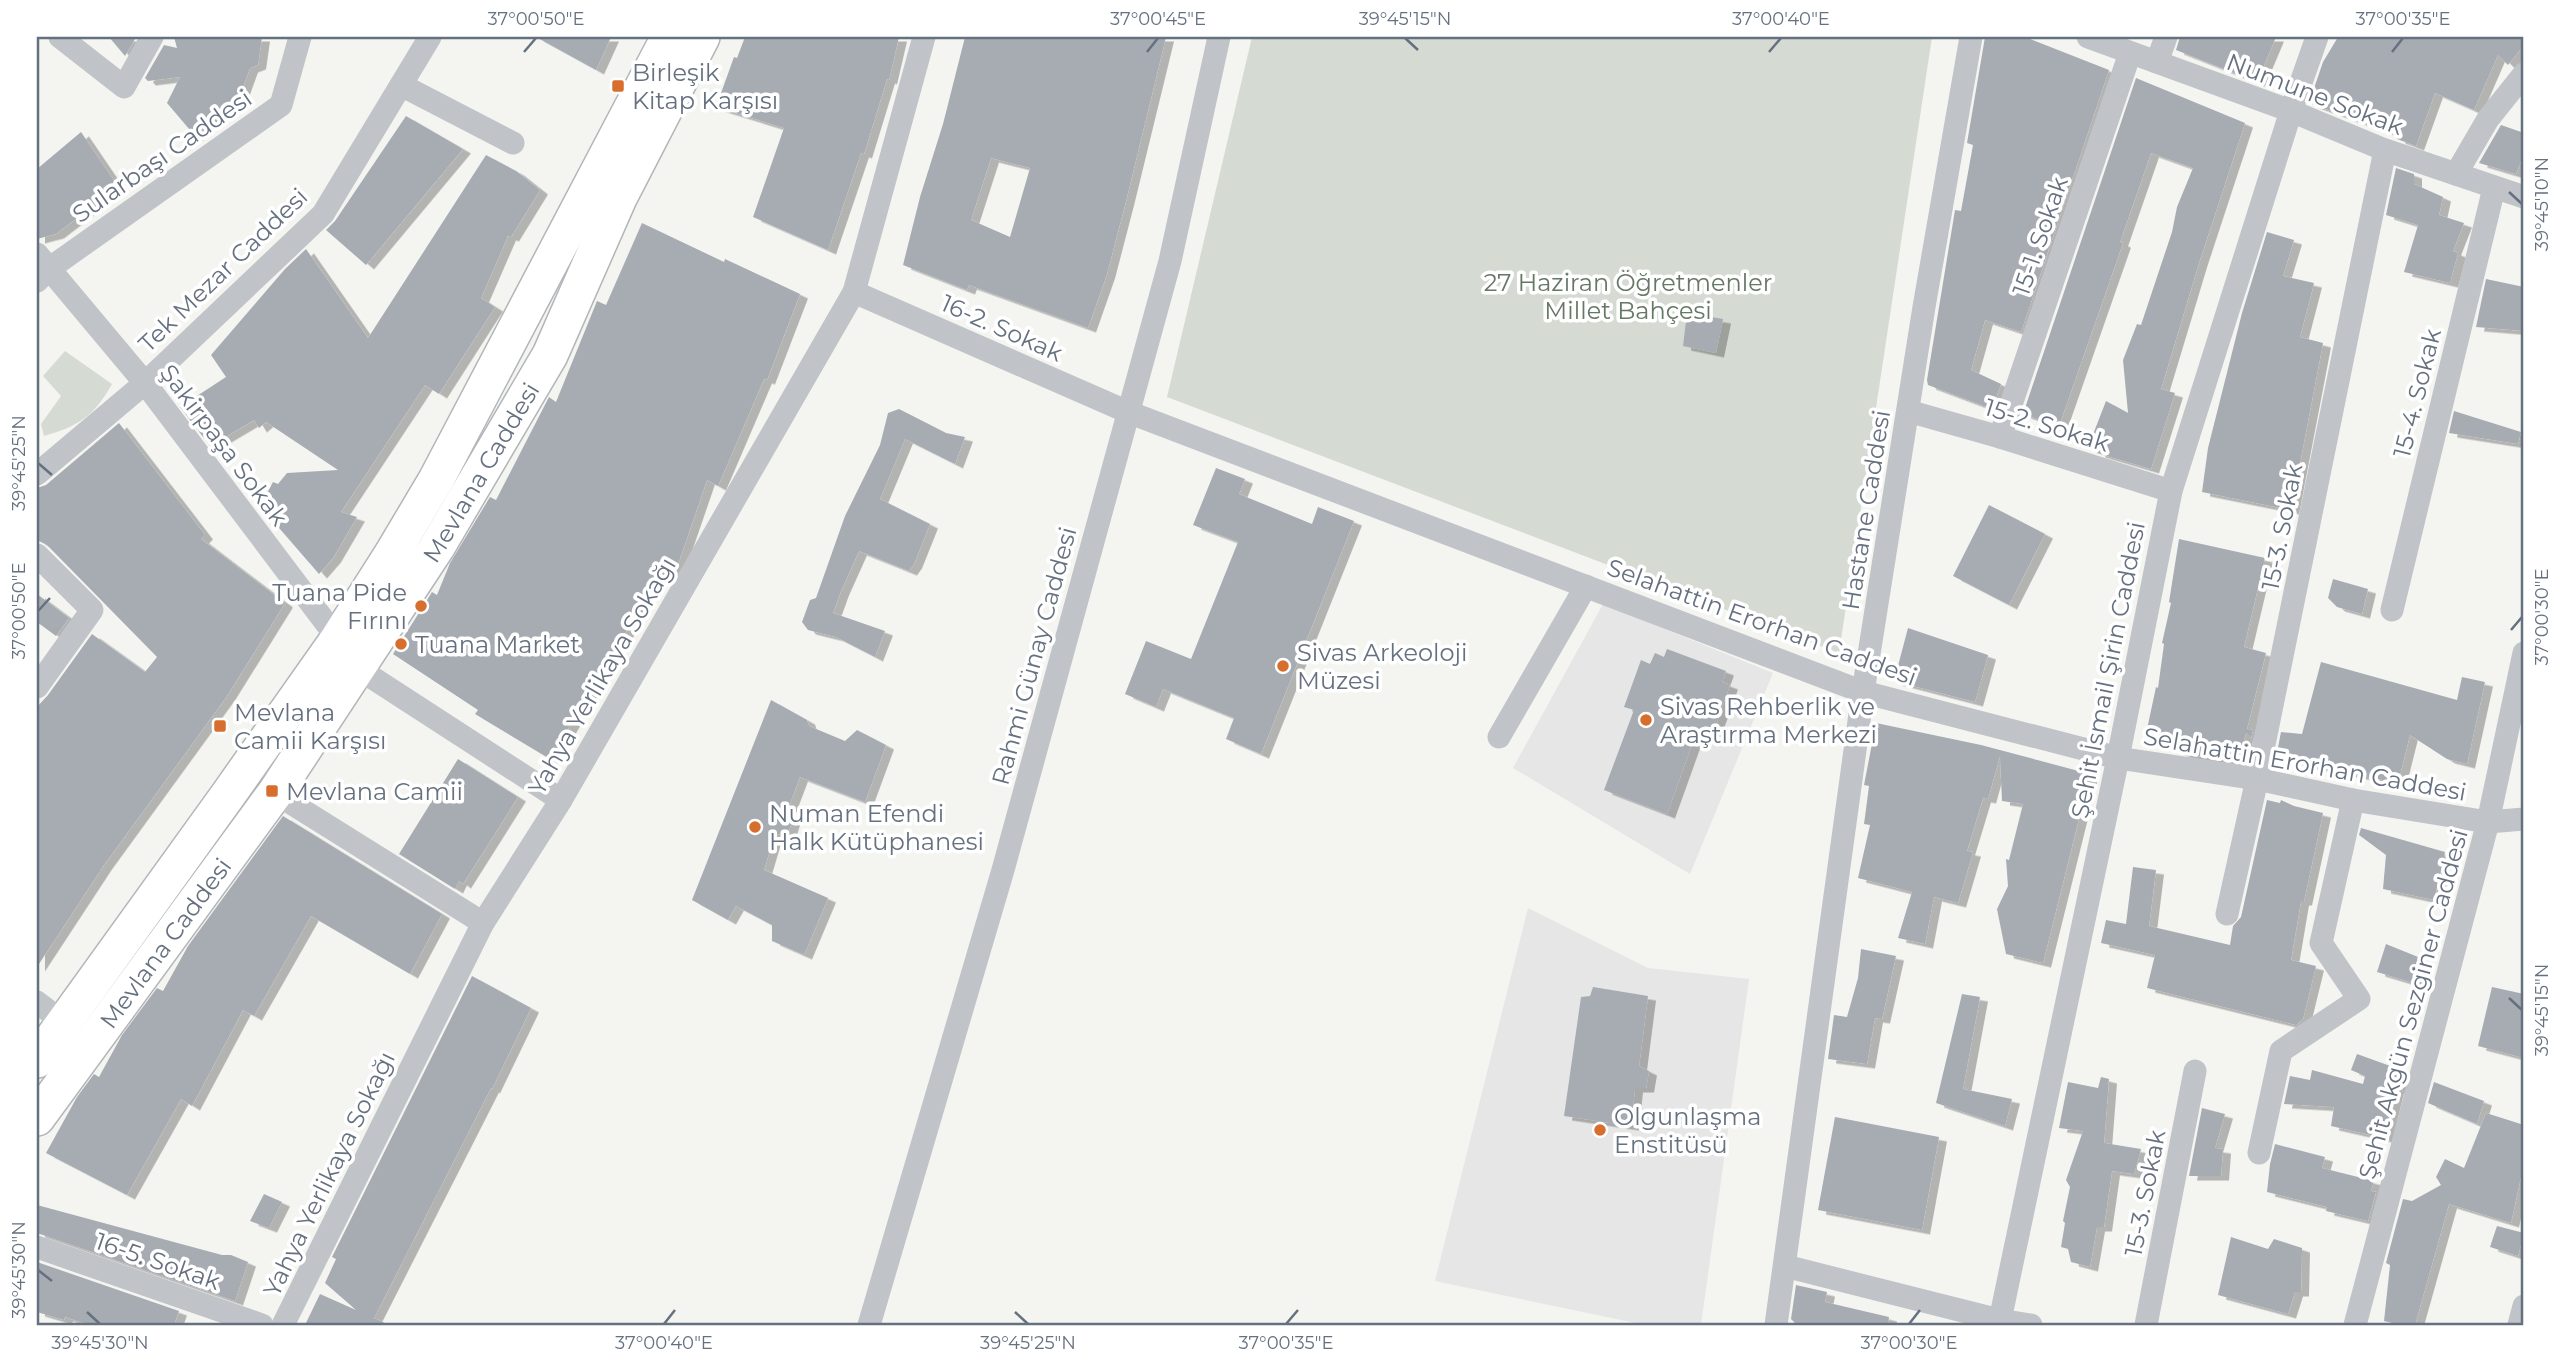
<svg xmlns="http://www.w3.org/2000/svg" width="2561" height="1362" viewBox="0 0 2561 1362" font-family="Montserrat,sans-serif">
<style>
.built{fill:#e5e6e5}
.green{fill:#d5dbd3}
.building{fill:#a7acb3;fill-rule:evenodd;filter:url(#shadow)}
.lines{fill:none;stroke-linecap:round;stroke-linejoin:round}
.primary-casing{stroke:#b2b5b9;stroke-width:38}
.minor{stroke:#c0c3c7;stroke-width:23}
.primary{stroke:#fff;stroke-width:35}
.ticks{fill:none;stroke:#667180;stroke-width:2.5}
.poi-dot{fill:#d86e2e;stroke:#fff;stroke-width:2.5}
.labels{text-anchor:middle;dominant-baseline:central;stroke-width:7;stroke-linejoin:round;paint-order:stroke}
.poi-label{font-size:24px;fill:#667180;stroke:#fff;text-anchor:start}
.street-label{font-size:24px;fill:#667180;stroke:#fff}
.park-label{font-size:24px;fill:#657864;stroke:#fff}
.neatline{fill:none;stroke:#667180;stroke-width:2.5}
.ticks-label{font-size:18px;text-anchor:middle;fill:#667180}
</style>
<defs>
<filter id="shadow"><feDropShadow dx="8" dy="4.5" stdDeviation="0" flood-color="#0004"/></filter>
</defs>
<rect width="100%" height="100%" fill="#f4f5f1"/>
<!-- built -->
<g class="built">
<polygon points="1603,604 1773,673 1690,874 1513,768"/>
<polygon points="1528,908 1648,968 1749,979 1701,1325 1645,1325 1435,1281"/>
</g>
<!-- green -->
<g class="green">
<polygon points="1252,37 1932,37 1839,653 1167,397"/>
<path d="M 65,351 L 112,384 C 94,416 79,426 44,436 L 41,424 L 61,396 L 43,376 Z"/>
</g>
<!-- building -->
<g class="building">
<polygon points="109,37 127,37 135,39 125,56"/>
<polygon points="174,37 262,37 258,65 250,68 242,90 195,136 167,103 180,77 148,81 145,78 164,45 177,48"/>
<polygon points="536,37 611,37 596,70"/>
<polygon points="745,37 899,37 889,80 887,79 864,154 861,153 828,250 753,217 784,128 716,107 734,57 737,58"/>
<path d="M 965,37 L 1166,37 L 1126,201 L 1107,274 L 1088,328 L 969,285 L 967,290 L 903,265 L 920,197 L 943,124 ZM 991,158 L 1030,168 L 1010,237 L 971,220 Z"/>
<polygon points="1985,37 2025,37 2109,70 2021,332 1985,320 1971,370 2001,384 1992,409 1928,385 1927,380 1955,210 1961,211 1973,145 1967,143"/>
<polygon points="2180,37 2276,37 2257,82 2176,50"/>
<polygon points="2338,37 2524,37 2524,45 2508,65 2498,55 2474,110 2435,93 2416,146 2397,139 2398,135 2395,134 2309,103 2323,62"/>
<polygon points="2136,78 2245,123 2199,263 2161,389 2175,393 2151,469 2097,453 2102,441 2092,437 2106,401 2128,413 2123,360 2137,324 2141,325 2172,232 2177,207 2193,168 2151,153 2120,242 2123,243 2059,426 2023,414"/>
<polygon points="406,116 463,149 366,265 326,230 335,221"/>
<polygon points="2501,125 2524,133 2524,154 2516,174 2479,163"/>
<polygon points="81,132 115,182 96,191 99,201 56,234 37,239 37,169"/>
<polygon points="486,155 516,171 540,190 511,237 508,236 481,298 495,307 439,394 425,385 341,512 357,517 333,558 319,574 260,506 273,482 278,484 287,473 338,470 266,422 259,428 254,420 210,446 180,407 226,377 211,355 285,269 306,249 368,338"/>
<polygon points="2396,168 2414,174 2414,184 2443,197 2439,215 2464,223 2453,251 2458,253 2450,283 2404,272 2418,225 2386,215"/>
<polygon points="642,223 724,262 725,259 800,294 767,380 764,379 718,486 707,480 674,576 662,571 550,759 475,714 478,710 393,654 432,592 437,595 450,563 490,497 496,500 549,397 556,402 597,301 606,305"/>
<polygon points="2267,232 2294,240 2283,276 2314,283 2300,337 2323,343 2291,510 2202,492 2208,448 2242,313"/>
<polygon points="2486,279 2524,287 2524,331 2476,327"/>
<polygon points="1687,313 1723,319 1716,353 1683,346"/>
<polygon points="899,409 946,433 965,437 955,464 905,439 880,499 930,524 914,564 909,571 859,551 841,591 833,613 885,631 875,657 836,637 808,630 802,622 810,600 816,598 845,516 880,445 888,413"/>
<polygon points="2454,411 2521,432 2518,444 2449,433"/>
<polygon points="119,423 205,535 201,539 285,603 227,696 104,865 37,967 37,707 48,695 92,634 145,672 157,657 47,545 37,540 37,488 46,485"/>
<polygon points="1216,468 1245,479 1239,494 1312,524 1318,507 1354,521 1261,754 1226,739 1234,718 1163,689 1156,707 1125,694 1146,641 1191,659 1238,542 1193,525"/>
<polygon points="1989,505 2045,534 2009,605 1953,576"/>
<polygon points="2179,539 2265,558 2244,647 2266,653 2247,729 2253,730 2251,738 2246,733 2238,762 2184,754 2146,734 2156,687 2158,688 2164,644 2162,643 2171,603 2169,602"/>
<polygon points="2333,579 2368,589 2362,614 2337,607 2328,598"/>
<polygon points="37,594 69,618 56,636 37,622"/>
<polygon points="1908,628 1988,655 1975,702 1894,681"/>
<polygon points="1667,649 1726,671 1722,682 1730,685 1710,741 1695,736 1667,814 1604,790 1634,710 1624,707 1641,660 1650,664 1655,653 1664,657"/>
<polygon points="2321,662 2457,700 2462,677 2485,682 2467,764 2447,759 2410,735 2398,783 2300,763 2286,756 2276,758 2281,732 2302,734"/>
<polygon points="771,700 807,720 809,726 845,741 857,730 886,745 865,802 800,777 786,814 792,821 787,837 775,833 764,870 828,898 804,955 772,941 772,925 736,906 728,920 692,900"/>
<polygon points="1876,723 1981,745 2090,774 2043,963 2006,954 1997,909 2008,886 2006,859 2009,860 2023,804 2002,801 2000,756 1988,799 1983,798 1967,851 1973,852 1958,903 1934,897 1925,944 1898,938 1912,892 1858,878 1870,825 1864,824 1869,786 1864,785"/>
<polygon points="458,759 518,797 463,884 459,881 455,889 399,854"/>
<polygon points="2267,800 2280,803 2281,800 2294,806 2323,813 2304,901 2301,901 2291,960 2316,966 2303,1019 2296,1025 2147,988 2155,955 2101,943 2106,920 2126,924 2133,867 2156,870 2149,926 2230,945 2233,926 2241,917"/>
<polygon points="283,816 442,914 410,974 311,916 254,1016 243,1010 192,1106 181,1099 127,1195 46,1153 77,1097 94,1074 99,1077 122,1035 157,988 163,991 188,946"/>
<polygon points="2361,828 2445,852 2434,900 2383,889 2386,855 2359,835"/>
<polygon points="2386,944 2423,959 2417,984 2377,972"/>
<polygon points="1861,949 1896,956 1882,1019 1875,1018 1867,1064 1828,1059 1834,1015 1847,1017 1858,978"/>
<polygon points="472,976 531,1008 492,1089 491,1088 374,1318 389,1325 305,1325 320,1294 356,1310 325,1283 336,1259 332,1257"/>
<polygon points="1593,987 1648,996 1639,1066 1649,1071 1646,1088 1635,1088 1631,1126 1564,1116 1581,997 1590,996"/>
<polygon points="2492,987 2524,994 2524,1058 2478,1046"/>
<polygon points="1962,994 1980,997 1963,1089 2012,1099 2005,1126 1936,1103"/>
<polygon points="2357,1054 2407,1072 2402,1092 2396,1089 2384,1138 2331,1126 2334,1107 2284,1104 2290,1076 2310,1080 2312,1070 2363,1084 2365,1076 2351,1070"/>
<polygon points="2101,1077 2109,1079 2104,1143 2141,1149 2134,1174 2112,1171 2104,1227 2097,1227 2090,1267 2071,1262 2068,1249 2061,1247 2065,1223 2063,1221 2070,1187 2066,1180 2083,1131 2059,1128 2068,1082 2098,1088"/>
<polygon points="2434,1082 2484,1101 2477,1124 2428,1103"/>
<polygon points="2202,1108 2225,1114 2215,1148 2223,1149 2221,1176 2189,1176"/>
<polygon points="2486,1113 2524,1125 2524,1163 2511,1223 2449,1204 2415,1325 2400,1325 2384,1321 2390,1265 2386,1263 2403,1199 2412,1201 2441,1185 2436,1177 2445,1159 2464,1168"/>
<polygon points="1835,1117 1939,1137 1922,1230 1818,1210"/>
<polygon points="2275,1144 2325,1157 2322,1168 2374,1181 2371,1191 2376,1192 2368,1221 2326,1211 2327,1207 2267,1192 2270,1164"/>
<polygon points="264,1194 282,1202 269,1228 250,1221"/>
<polygon points="37,1205 222,1255 231,1255 248,1262 235,1301 37,1233"/>
<polygon points="2497,1226 2524,1233 2518,1256 2490,1247"/>
<polygon points="2231,1237 2268,1249 2274,1239 2302,1248 2301,1292 2295,1292 2288,1314 2218,1295"/>
<polygon points="37,1262 179,1311 174,1325 90,1325 65,1317 64,1320 37,1312"/>
<polygon points="1796,1285 1827,1292 1825,1302 1889,1317 1888,1325 1808,1325 1795,1323 1791,1319"/>
</g>
<g class="lines">
<defs>
<g id="primary">
<polyline points="37,1060 228,795 338,639 392,554 436,480 669,37"/>
<path id="s1" d="M 37,1118 L 275,793 L 437,547 L 550,355 L 619,198 L 702,37"/>
</g>
</defs>
<!-- primary casing -->
<use href="#primary" class="primary-casing"/>
<!-- minor -->
<g class="minor">
<polyline points="60,37 124,87 152,37"/>
<polyline points="2088,37 2291,111 2385,150 2524,197"/>
<polyline points="2157,62 2166,37"/>
<polyline points="401,85 513,143"/>
<polyline points="2456,174 2488,119 2524,74"/>
<polyline points="37,254 145,383 338,639"/>
<polyline points="37,281 50,268 281,105 300,37"/>
<polyline points="854,292 1128,412 1863,692 2118,758 2257,779 2353,800 2488,822 2524,819"/>
<polyline points="1908,411 2000,437 2171,491"/>
<polyline points="2000,437 2130,53"/>
<polyline points="37,474 145,383 323,214 430,37"/>
<polyline points="37,555 92,610 37,687"/>
<polyline points="2392,610 2494,188"/>
<polyline points="359,669 561,800"/>
<polyline points="1499,737 1586,586"/>
<polyline points="275,793 483,923"/>
<polyline points="2227,914 2257,779 2385,150"/>
<polyline points="37,1002 63,1022"/>
<polyline points="2259,1153 2281,1051 2359,999 2321,943 2353,800"/>
<polyline points="37,1247 262,1325"/>
<polyline points="1785,1266 1999,1320 2031,1325"/>
<polyline points="283,1325 483,923 561,800 854,292 924,37"/>
<polyline points="869,1325 1003,870 1170,261 1219,37"/>
<polyline points="1776,1325 1863,692 1924,307 1971,37"/>
<polyline points="1999,1325 2118,758 2171,491 2291,111 2317,37"/>
<polyline points="2146,1325 2195,1071"/>
<polyline points="2355,1325 2488,822 2524,653"/>
<polyline points="2519,1325 2524,1306"/>
</g>
<!-- primary -->
<use href="#primary" class="primary"/>
</g>
<!-- ticks -->
<path class="ticks" d="M 1405,38 L 1418,50M 524,52 L 536,38M 1147,52 L 1158,38M 1769,52 L 1781,38M 2392,52 L 2403,38M 2509,192 L 2522,204M 38,463 L 52,475M 38,611 L 50,598M 2511,630 L 2522,617M 2509,998 L 2522,1010M 38,1270 L 52,1281M 87,1312 L 100,1324M 1015,1312 L 1028,1324M 664,1324 L 675,1310M 1286,1324 L 1298,1310M 1909,1324 L 1920,1310"/>
<!-- markers -->
<g class="poi-dot">
<rect x="611" y="79" width="14" height="14" rx="3.5"/>
<circle cx="421" cy="606" r="7"/>
<circle cx="401" cy="644" r="7"/>
<circle cx="1283" cy="666" r="7"/>
<circle cx="1646" cy="720" r="7"/>
<rect x="213" y="719" width="14" height="14" rx="3.5"/>
<rect x="265" y="784" width="14" height="14" rx="3.5"/>
<circle cx="755" cy="827" r="7"/>
<circle cx="1600" cy="1130" r="7"/>
</g>
<g class="labels">
<!-- poi labels -->
<g class="poi-label">
<text x="632" y="72">Birleşik<tspan x="632" dy="28">Kitap Karşısı</tspan></text>
<text x="407" y="592" text-anchor="end">Tuana Pide<tspan x="407" dy="28">Fırını</tspan></text>
<text x="415" y="644">Tuana Market</text>
<text x="1297" y="652">Sivas Arkeoloji<tspan x="1297" dy="28">Müzesi</tspan></text>
<text x="1660" y="706">Sivas Rehberlik ve<tspan x="1660" dy="28">Araştırma Merkezi</tspan></text>
<text x="234" y="712">Mevlana<tspan x="234" dy="28">Camii Karşısı</tspan></text>
<text x="286" y="791">Mevlana Camii</text>
<text x="769" y="813">Numan Efendi<tspan x="769" dy="28">Halk Kütüphanesi</tspan></text>
<text x="1614" y="1116">Olgunlaşma<tspan x="1614" dy="28">Enstitüsü</tspan></text>
</g>
<!-- street labels -->
<g class="street-label">
<text transform="translate(2315 94) rotate(21)">Numune Sokak</text>
<text transform="translate(162 156) rotate(-35)">Sularbaşı Caddesi</text>
<text transform="translate(2040 236) rotate(-71)">15-1. Sokak</text>
<text transform="translate(223 270) rotate(-44)">Tek Mezar Caddesi</text>
<text transform="translate(1002 328) rotate(24)">16-2. Sokak</text>
<text transform="translate(2417 393) rotate(-76)">15-4. Sokak</text>
<text transform="translate(2047 425) rotate(17)">15-2. Sokak</text>
<text transform="translate(224 445) rotate(53)">Şakirpaşa Sokak</text>
<text stroke="none"><textPath href="#s1" startOffset="784">Mevlana Caddesi</textPath></text>
<text transform="translate(1866 510) rotate(-81)">Hastane Caddesi</text>
<text transform="translate(2282 527) rotate(-79)">15-3. Sokak</text>
<text transform="translate(1762 622) rotate(20)">Selahattin Erorhan Caddesi</text>
<text transform="translate(1034 656) rotate(-75)">Rahmi Günay Caddesi</text>
<text transform="translate(2108 670) rotate(-79)">Şehit İsmail Şirin Caddesi</text>
<text transform="translate(602 676) rotate(-60)">Yahya Yerlikaya Sokağı</text>
<text transform="translate(2305 764) rotate(10)">Selahattin Erorhan Caddesi</text>
<text stroke="none"><textPath href="#s1" startOffset="217">Mevlana Caddesi</textPath></text>
<text transform="translate(2413 1004) rotate(-75)">Şehit Akgün Sezginer Caddesi</text>
<text transform="translate(329 1174) rotate(-64)">Yahya Yerlikaya Sokağı</text>
<text transform="translate(2145 1193) rotate(-79)">15-3. Sokak</text>
<text transform="translate(158 1261) rotate(19)">16-5. Sokak</text>
</g>
<!-- park labels -->
<g class="park-label">
<text x="1628" y="282">27 Haziran Öğretmenler<tspan x="1628" dy="28">Millet Bahçesi</tspan></text>
</g>
</g>
<!-- border -->
<rect width="2561" height="1362" fill="none" stroke="#ffffff" stroke-width="77"/>
<rect x="38" y="38" width="2484" height="1286" class="neatline"/>
<g class="ticks-label">
<text x="536" y="25">37°00'50"E</text>
<text x="1158" y="25">37°00'45"E</text>
<text x="1405" y="25">39°45'15"N</text>
<text x="1781" y="25">37°00'40"E</text>
<text x="2403" y="25">37°00'35"E</text>
<text transform="translate(2542 204) rotate(-90)" y="6">39°45'10"N</text>
<text transform="translate(19 463) rotate(-90)" y="6">39°45'25"N</text>
<text transform="translate(19 611) rotate(-90)" y="6">37°00'50"E</text>
<text transform="translate(2542 617) rotate(-90)" y="6">37°00'30"E</text>
<text transform="translate(2542 1010) rotate(-90)" y="6">39°45'15"N</text>
<text transform="translate(19 1270) rotate(-90)" y="6">39°45'30"N</text>
<text x="100" y="1349">39°45'30"N</text>
<text x="664" y="1349">37°00'40"E</text>
<text x="1028" y="1349">39°45'25"N</text>
<text x="1286" y="1349">37°00'35"E</text>
<text x="1909" y="1349">37°00'30"E</text>
</g>
</svg>
